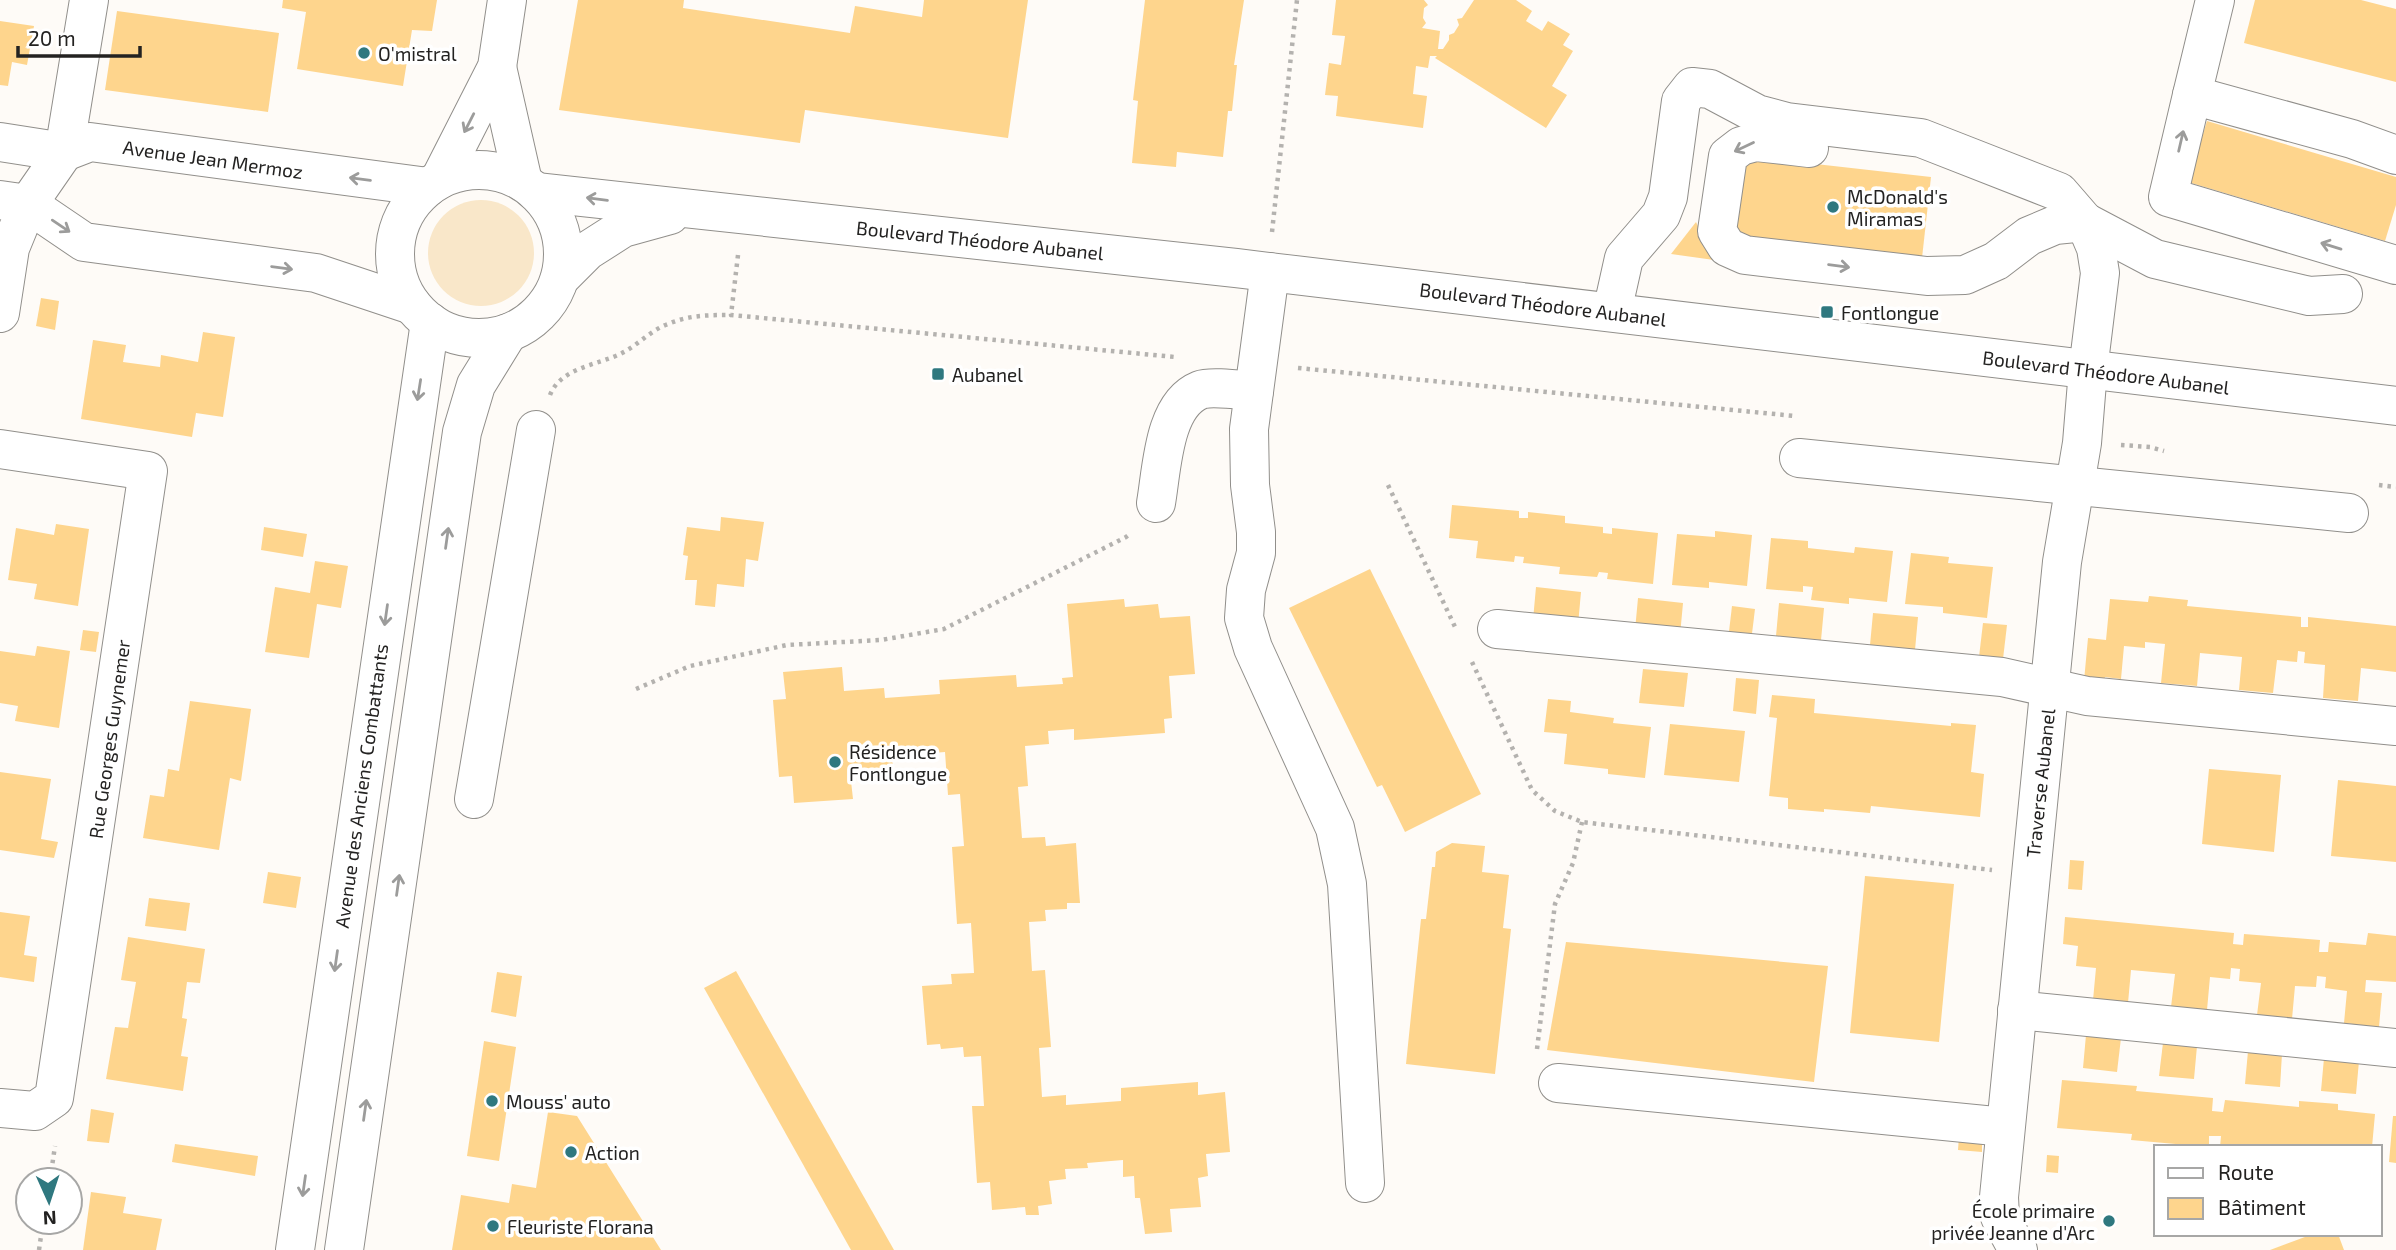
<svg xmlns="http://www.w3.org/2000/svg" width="2396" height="1250" viewBox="0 0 2396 1250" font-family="'Exo 2',sans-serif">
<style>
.green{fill:#f9e7c9}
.building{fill:#fed58d}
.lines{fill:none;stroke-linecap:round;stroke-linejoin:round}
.minor-casing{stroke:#918f8b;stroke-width:40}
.major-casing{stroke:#918f8b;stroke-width:40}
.path{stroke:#b4b2af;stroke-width:4.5;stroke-dasharray:3.5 5;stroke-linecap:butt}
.minor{stroke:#fff;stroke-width:38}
.major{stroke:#fff;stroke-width:38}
.oneway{stroke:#9c9c9b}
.poi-dot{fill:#2f787f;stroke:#fff;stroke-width:2.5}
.labels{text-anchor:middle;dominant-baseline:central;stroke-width:7;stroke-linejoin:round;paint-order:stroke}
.poi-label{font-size:19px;fill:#232221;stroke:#fff;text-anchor:start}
.street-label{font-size:19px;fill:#232221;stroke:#fff}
</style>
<rect width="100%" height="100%" fill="#fefbf7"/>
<!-- green -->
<circle class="green" cx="481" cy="253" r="53"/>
<!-- building -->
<g class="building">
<polygon points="283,0 437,0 432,31 412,30 403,86 297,69 306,12 282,8"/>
<polygon points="578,0 684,0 683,8 850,33 855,6 922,17 924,0 1028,0 1008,138 805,110 800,143 559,110"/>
<polygon points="1145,0 1244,0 1234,65 1237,65 1232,111 1228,111 1223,157 1177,152 1176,167 1132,163 1138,101 1133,100"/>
<polygon points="1336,0 1424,0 1428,5 1424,8 1423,18 1426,23 1422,28 1440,31 1438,49 1443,49 1449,40 1449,35 1454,33 1459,25 1457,19 1462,18 1474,0 1516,0 1532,11 1526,21 1542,31 1548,21 1570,34 1563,45 1573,51 1552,86 1567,95 1546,128 1435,58 1437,56 1430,56 1428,68 1416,66 1413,94 1427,96 1423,128 1336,116 1338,96 1325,95 1329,63 1341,65 1345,36 1332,35"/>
<polygon points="2255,0 2361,0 2396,9 2396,82 2244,43"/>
<polygon points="117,11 279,33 268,112 105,90"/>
<polygon points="0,21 34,26 27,65 12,62 8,86 0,85"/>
<polygon points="2207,121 2396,177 2396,205 2385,241 2188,182"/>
<polygon points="1745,156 1931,177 1922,258 1736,237"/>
<polygon points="1696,222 1714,260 1671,254"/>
<polygon points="41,298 59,301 55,330 36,326"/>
<polygon points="203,332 235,337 223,417 196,413 192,437 81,419 93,340 126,345 123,362 160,367 161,355 198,362"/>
<polygon points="1452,505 1519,511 1519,518 1528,518 1528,512 1565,516 1565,523 1603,527 1603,533 1612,534 1612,528 1658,533 1653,584 1607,579 1608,573 1599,572 1597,577 1559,574 1560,567 1523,563 1524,557 1515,556 1514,562 1476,558 1478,541 1449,538"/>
<polygon points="721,517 764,522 758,561 746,559 744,587 717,584 715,607 695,605 697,580 685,580 688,556 683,555 687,527 720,531"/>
<polygon points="56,524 89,529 78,606 34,599 37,584 8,580 16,528 54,535"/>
<polygon points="264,527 307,534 303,557 261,550"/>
<polygon points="1715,531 1752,535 1747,586 1709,582 1709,588 1672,585 1677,534 1715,537"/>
<polygon points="1771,538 1808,541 1808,548 1854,553 1855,547 1893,551 1887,602 1849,598 1849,604 1811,600 1813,587 1803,586 1803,592 1766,589"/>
<polygon points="1911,553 1949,557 1948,563 1993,567 1987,618 1943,613 1943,607 1905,604"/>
<polygon points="315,561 348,566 341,608 317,604 309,658 265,652 275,587 310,593"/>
<polygon points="1370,569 1481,794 1405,832 1382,785 1377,787 1289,608"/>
<polygon points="1536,587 1581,592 1578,625 1533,620"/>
<polygon points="2149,596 2188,600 2187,606 2301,617 2301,627 2308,627 2308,617 2396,626 2396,672 2361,668 2358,701 2323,698 2325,665 2304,663 2305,652 2298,651 2297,662 2277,660 2273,693 2239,690 2242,657 2200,653 2197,686 2161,683 2165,644 2145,642 2145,648 2124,646 2121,679 2105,677 2104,684 2084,681 2088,638 2106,640 2110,599 2148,602"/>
<polygon points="1638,598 1683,603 1680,635 1635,630"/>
<polygon points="1124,599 1125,607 1158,604 1160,618 1190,616 1195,674 1169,676 1172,718 1164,719 1165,733 1074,740 1074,729 1048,731 1049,744 1025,746 1028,786 1018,787 1022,838 1045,837 1046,846 1076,843 1079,890 1080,903 1067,903 1067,909 1045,910 1046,921 1029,922 1032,971 1045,970 1051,1047 1039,1048 1042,1097 1066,1095 1066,1105 1121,1101 1121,1088 1198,1082 1198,1095 1225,1092 1230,1152 1206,1154 1208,1176 1198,1178 1201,1207 1170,1209 1172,1232 1145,1234 1140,1198 1135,1198 1134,1176 1123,1177 1123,1160 1087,1163 1088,1168 1065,1169 1066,1179 1049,1181 1052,1204 1038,1206 1039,1215 1026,1215 1025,1207 992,1210 990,1182 977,1183 972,1106 984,1106 981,1056 964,1057 963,1047 941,1049 940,1044 927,1045 922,986 952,984 951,974 974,973 971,923 957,924 952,847 964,846 960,794 948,795 945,752 892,756 893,768 850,772 853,799 794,803 792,776 779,777 773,700 786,699 783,672 842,667 844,691 884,688 885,698 940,694 939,680 1016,675 1017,687 1063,684 1062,678 1073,677 1067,604"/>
<polygon points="1779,603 1824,608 1821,640 1776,636"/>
<polygon points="1732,606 1755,609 1751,642 1728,640"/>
<polygon points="1873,613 1918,617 1915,650 1870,645"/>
<polygon points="1983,623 2007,625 2003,659 1979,657"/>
<polygon points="83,630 99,632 96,652 80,650"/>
<polygon points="37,646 70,651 59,728 15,721 18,706 0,703 0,651 35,656"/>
<polygon points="1643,669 1688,673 1684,707 1639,703"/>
<polygon points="1736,678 1759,680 1756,714 1733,711"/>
<polygon points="1772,695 1815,699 1814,713 1951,726 1951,723 1976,725 1971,772 1984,774 1980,817 1871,806 1870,813 1824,809 1824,812 1788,809 1788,798 1769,796 1777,718 1769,717"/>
<polygon points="1548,699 1571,701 1570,712 1614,718 1613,723 1651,727 1645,778 1608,774 1608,769 1564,764 1567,734 1544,732"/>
<polygon points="190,701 251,709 241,781 230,778 219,850 143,838 150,795 164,797 168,769 179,771"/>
<polygon points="1670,724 1745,731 1739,782 1664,775"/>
<polygon points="2209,769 2281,775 2274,852 2202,844"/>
<polygon points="0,772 51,779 41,839 58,842 54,858 0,850"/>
<polygon points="2338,780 2396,786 2396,862 2331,856"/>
<polygon points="1452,843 1485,846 1482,872 1509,875 1503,928 1511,929 1495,1074 1406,1064 1421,919 1426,919 1432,867 1435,867 1436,852"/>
<polygon points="2070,860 2084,861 2082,890 2068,889"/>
<polygon points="268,872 301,877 296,908 263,903"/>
<polygon points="1865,876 1954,884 1939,1042 1850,1033"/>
<polygon points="149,898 190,903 186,931 145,926"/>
<polygon points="0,912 30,916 24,955 37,957 34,982 0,977"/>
<polygon points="2065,917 2234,933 2233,944 2243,945 2244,934 2320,940 2319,952 2328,952 2329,942 2366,945 2368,933 2396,936 2396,982 2366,980 2365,992 2382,993 2379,1027 2344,1023 2347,991 2325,988 2326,977 2317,976 2316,987 2295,986 2292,1019 2257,1015 2261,983 2239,981 2240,969 2231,968 2230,979 2210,977 2207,1010 2171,1007 2175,974 2131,970 2128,1003 2093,1000 2096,968 2076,966 2078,946 2063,944"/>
<polygon points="128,937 205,949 200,983 187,982 182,1018 187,1019 181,1056 188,1057 183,1091 106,1079 115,1027 128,1028 136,982 121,980"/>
<polygon points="1566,942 1828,966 1814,1082 1547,1050"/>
<polygon points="736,971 894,1250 851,1250 704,988"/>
<polygon points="497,972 522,976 516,1017 491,1012"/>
<polygon points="2086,1035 2121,1038 2117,1072 2083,1068"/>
<polygon points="484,1041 516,1047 499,1161 467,1156"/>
<polygon points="2163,1043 2197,1046 2194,1079 2159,1076"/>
<polygon points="2248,1051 2282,1054 2280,1087 2245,1084"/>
<polygon points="2324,1058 2359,1061 2356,1094 2321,1091"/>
<polygon points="2062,1080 2137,1086 2136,1091 2213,1098 2212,1111 2223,1112 2225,1100 2299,1107 2299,1101 2338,1104 2338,1110 2375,1114 2372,1147 2220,1147 2221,1136 2209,1136 2209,1147 2131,1140 2132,1134 2057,1128"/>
<polygon points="91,1109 114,1113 109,1143 87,1141"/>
<polygon points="548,1112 577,1116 661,1250 452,1250 461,1195 509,1203 512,1184 536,1188"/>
<polygon points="2393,1116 2396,1116 2396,1163 2389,1162"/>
<polygon points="1959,1136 1982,1139 1982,1152 1958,1150"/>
<polygon points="175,1144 258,1156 255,1176 172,1162"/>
<polygon points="2047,1155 2059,1156 2058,1173 2046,1172"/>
<polygon points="91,1192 126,1197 123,1213 162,1219 156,1250 83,1250"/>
<polygon points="2313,1234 2338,1234 2344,1250 2270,1250"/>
</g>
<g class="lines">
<defs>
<g id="minor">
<polyline points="2215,0 2192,95 2352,139 2396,155"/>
<polyline points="2192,95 2168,197 2396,265"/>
<polyline points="0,142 64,152 90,142 428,187"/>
<polyline points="1809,148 1756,142 1741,146 1728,156 1717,231 1727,247 1745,255 1927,276 1965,275 1996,261 2029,236 2055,225 2085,222 2155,259 2309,296 2343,294"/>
<polyline points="0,200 28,204 84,242 316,273 412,305"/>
<polyline points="1270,272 1249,429 1250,485 1256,532 1256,553 1246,590 1244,618 1253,648 1335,828 1347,884 1365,1183"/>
<polyline points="1612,312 1624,258 1661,215 1668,197 1681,101 1692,87 1710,89 1757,114 1787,122 1921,138 2059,192 2085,222 2096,248 2100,273 2088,370 2082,443 2062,562 1999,1197 2000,1217 2018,1250"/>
<polyline points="0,313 10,248 28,204 64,152 89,0"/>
<polyline points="0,449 148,471 54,1098 35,1111 0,1108"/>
<polyline points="1799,458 2349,513"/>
<path d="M 1156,503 C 1162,469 1163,405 1200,390 C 1211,386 1241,390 1254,391"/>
<polyline points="1497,629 2002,677 2087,696 2396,726"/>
<polyline points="474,799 536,430"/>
<polyline points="2017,1010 2396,1048"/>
<polyline points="1558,1083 2005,1127"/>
</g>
<g id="major">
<polyline points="497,67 523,182"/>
<circle cx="479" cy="254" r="84"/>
<polyline points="440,179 497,67 507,0"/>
<polyline points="536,192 1236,268 2396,406"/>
<polyline points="560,278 587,251 623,228 670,215"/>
<polyline points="295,1250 430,322"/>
<polyline points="344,1250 462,432 476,385 508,333"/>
</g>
</defs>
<!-- minor casing -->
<use href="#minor" class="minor-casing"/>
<!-- major casing -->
<use href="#major" class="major-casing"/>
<!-- path -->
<g class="path">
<polyline points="1272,232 1297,0"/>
<polyline points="738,255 731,315 1175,357"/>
<polyline points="1298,368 1795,416"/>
<path d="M 550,395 C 561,367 599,365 622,353 C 638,345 651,330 668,324 C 689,315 709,315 731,315"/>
<polyline points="2121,445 2150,447 2164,451"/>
<polyline points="1388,485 1456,629"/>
<polyline points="2379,485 2396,487"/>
<polyline points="1472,662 1532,790 1555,811 1582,822 1992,870"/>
<polyline points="636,689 690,666 787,645 881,640 944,629 1126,537 1131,533"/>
<polyline points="1537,1049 1555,904 1573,863 1582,822"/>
<polyline points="50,1180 55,1146"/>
<polyline points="39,1250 43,1222"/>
</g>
<!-- minor -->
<use href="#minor" class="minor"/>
<!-- major -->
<use href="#major" class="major"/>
</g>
<!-- one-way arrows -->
<defs><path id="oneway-shaft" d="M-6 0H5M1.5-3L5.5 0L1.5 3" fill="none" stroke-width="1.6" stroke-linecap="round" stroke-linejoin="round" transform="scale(1.75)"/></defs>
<g class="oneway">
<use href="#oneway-shaft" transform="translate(469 123) rotate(117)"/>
<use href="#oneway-shaft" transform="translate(2181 141) rotate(-77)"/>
<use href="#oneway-shaft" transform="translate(1744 147) rotate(155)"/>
<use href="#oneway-shaft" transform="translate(360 179) rotate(-173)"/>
<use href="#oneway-shaft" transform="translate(597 199) rotate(-173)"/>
<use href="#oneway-shaft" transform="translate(61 226) rotate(34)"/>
<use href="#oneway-shaft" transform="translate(2331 246) rotate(-163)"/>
<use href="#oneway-shaft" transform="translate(1839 266) rotate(7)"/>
<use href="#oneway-shaft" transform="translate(282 268) rotate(8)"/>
<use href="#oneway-shaft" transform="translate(419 390) rotate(99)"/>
<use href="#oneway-shaft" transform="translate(447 538) rotate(-82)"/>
<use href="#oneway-shaft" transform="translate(386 615) rotate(98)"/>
<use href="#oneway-shaft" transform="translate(398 885) rotate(-82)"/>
<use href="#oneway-shaft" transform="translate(336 961) rotate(98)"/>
<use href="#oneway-shaft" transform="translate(365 1110) rotate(-82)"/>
<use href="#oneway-shaft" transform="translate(304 1186) rotate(98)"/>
</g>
<!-- markers -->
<g class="poi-dot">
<circle cx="364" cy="53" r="7"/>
<circle cx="1833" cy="207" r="7"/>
<rect x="1820" y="305" width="14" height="14" rx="3.5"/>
<rect x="931" y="367" width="14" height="14" rx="3.5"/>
<circle cx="835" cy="762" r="7"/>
<circle cx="492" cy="1101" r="7"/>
<circle cx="571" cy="1152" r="7"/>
<circle cx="2109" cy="1221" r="7"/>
<circle cx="493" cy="1226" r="7"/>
</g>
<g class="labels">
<!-- poi labels -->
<g class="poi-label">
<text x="378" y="53">O'mistral</text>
<text x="1847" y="196">McDonald's<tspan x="1847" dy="22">Miramas</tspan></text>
<text x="1841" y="312">Fontlongue</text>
<text x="952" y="374">Aubanel</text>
<text x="849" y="751">Résidence<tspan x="849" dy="22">Fontlongue</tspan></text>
<text x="506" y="1101">Mouss' auto</text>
<text x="585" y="1152">Action</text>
<text x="2095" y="1210" text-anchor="end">École primaire<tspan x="2095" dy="22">privée Jeanne d'Arc</tspan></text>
<text x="507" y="1226">Fleuriste Florana</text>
</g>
<!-- street labels -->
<g class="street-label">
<text transform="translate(213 159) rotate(8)">Avenue Jean Mermoz</text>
<text transform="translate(980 240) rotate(6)">Boulevard Théodore Aubanel</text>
<text transform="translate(1543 304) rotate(7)">Boulevard Théodore Aubanel</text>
<text transform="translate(2106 372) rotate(7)">Boulevard Théodore Aubanel</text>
<text transform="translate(109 739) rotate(-82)">Rue Georges Guynemer</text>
<text transform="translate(2040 783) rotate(-84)">Traverse Aubanel</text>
<text transform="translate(361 786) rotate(-82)">Avenue des Anciens Combattants</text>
</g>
</g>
<!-- legend -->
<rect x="2154" y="1145" width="228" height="91" fill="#ffffff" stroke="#a7a7a6" stroke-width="2"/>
<rect x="2168" y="1168" width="35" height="10" fill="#ffffff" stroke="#a7a7a6" stroke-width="2"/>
<text x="2218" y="1180" font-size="21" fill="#232221">Route</text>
<rect x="2168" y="1198" width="35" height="21" fill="#fed58d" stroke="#a7a7a6" stroke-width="2"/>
<text x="2218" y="1215" font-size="21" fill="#232221">Bâtiment</text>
<!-- north arrow -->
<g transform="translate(49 1201) rotate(177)"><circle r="33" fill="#ffffff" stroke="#a7a7a6" stroke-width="2"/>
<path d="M0-5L12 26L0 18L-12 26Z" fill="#2f787f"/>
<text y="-10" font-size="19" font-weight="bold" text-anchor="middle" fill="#232221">N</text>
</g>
<!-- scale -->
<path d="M18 46v10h122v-10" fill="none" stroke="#232221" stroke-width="3.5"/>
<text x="28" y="46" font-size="21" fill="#232221" stroke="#ffffff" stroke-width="5" paint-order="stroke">20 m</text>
</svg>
